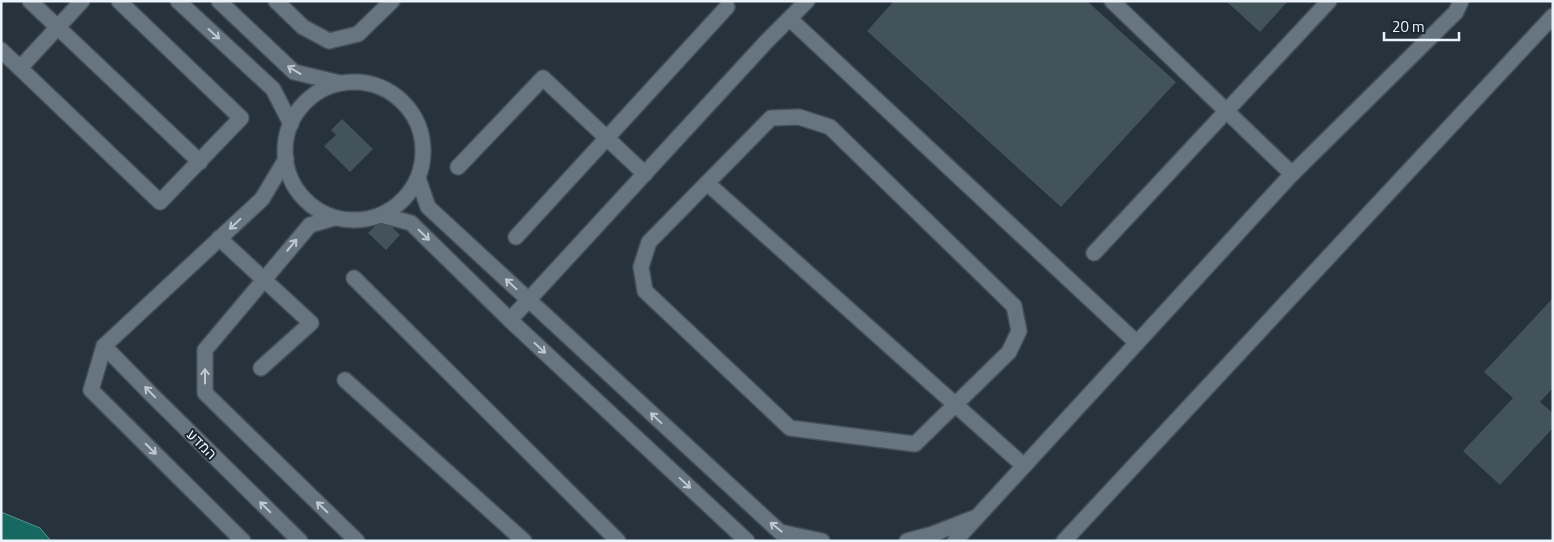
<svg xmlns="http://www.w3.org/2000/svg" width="1554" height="542" viewBox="0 0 1554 542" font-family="'Titillium Web',Heebo,sans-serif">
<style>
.water{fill:#166861;stroke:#56928f}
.building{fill:#425459}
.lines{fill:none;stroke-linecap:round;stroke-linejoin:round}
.minor-casing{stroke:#434e57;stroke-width:18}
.minor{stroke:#677581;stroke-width:15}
.oneway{stroke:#bdc8d0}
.labels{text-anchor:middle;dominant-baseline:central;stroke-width:4;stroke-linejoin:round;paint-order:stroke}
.street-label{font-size:15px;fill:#ecf4fb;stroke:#1c2831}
</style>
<rect width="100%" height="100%" fill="#26323c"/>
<!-- water -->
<polygon class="water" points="1,512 40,528 51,541 1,541"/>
<!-- building -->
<g class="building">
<polygon points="894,1 1087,1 1176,82 1061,207 867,31"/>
<polygon points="1226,1 1288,1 1260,32"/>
<polygon points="342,119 373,149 350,172 324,146 336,135 331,130"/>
<polygon points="383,218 400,235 386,250 368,233"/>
<polygon points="1553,298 1553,388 1540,402 1553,413 1553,428 1500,485 1463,451 1513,398 1484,372"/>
</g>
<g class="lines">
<defs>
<g id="minor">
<polyline points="30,1 200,162"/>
<polyline points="178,1 273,89 291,124"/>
<polyline points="219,1 294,72 340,83"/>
<polyline points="276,1 303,27 329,41 358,34 392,1"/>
<polyline points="1112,1 1292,174"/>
<polyline points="790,19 1137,343"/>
<polyline points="1,50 160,202 241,118 119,1"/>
<polyline points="20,68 82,1"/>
<circle cx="354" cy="151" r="69"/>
<polygon points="799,117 830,127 1014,306 1019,331 1009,352 915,444 790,428 645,291 641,267 649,242 771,118"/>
<polyline points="458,167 543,78 645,174"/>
<polyline points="418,178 428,207 780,532 822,541"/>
<polyline points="707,183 1024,466"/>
<polyline points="381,215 411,223 510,320 747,541"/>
<polyline points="334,218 310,225 205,350 205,393 357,541"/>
<polyline points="516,237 727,7"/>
<polyline points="219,238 311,323 261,368"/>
<polyline points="1094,253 1329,1"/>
<polyline points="354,278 618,541"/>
<polyline points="510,320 766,42 807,1"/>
<polyline points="104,346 152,395 300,541"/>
<polyline points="345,380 524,541"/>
<polyline points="243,541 91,390 104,346 262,199 286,159"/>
<polyline points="907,541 933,534 974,518"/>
<polyline points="955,541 1292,174 1456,12 1461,1"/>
<polyline points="1064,541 1553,16"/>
</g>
</defs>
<!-- minor casing -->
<use href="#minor" class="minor-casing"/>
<!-- minor -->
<use href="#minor" class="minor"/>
</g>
<!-- one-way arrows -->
<defs><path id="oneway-shaft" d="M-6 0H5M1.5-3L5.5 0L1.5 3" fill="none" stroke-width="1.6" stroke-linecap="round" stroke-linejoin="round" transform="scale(1.25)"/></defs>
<g class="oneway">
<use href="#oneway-shaft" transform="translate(214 34) rotate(42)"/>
<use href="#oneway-shaft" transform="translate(294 70) rotate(-149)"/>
<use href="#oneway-shaft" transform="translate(235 224) rotate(137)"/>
<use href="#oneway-shaft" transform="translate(424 235) rotate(44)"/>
<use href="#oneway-shaft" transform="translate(292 245) rotate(-50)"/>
<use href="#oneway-shaft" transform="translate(511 284) rotate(-137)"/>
<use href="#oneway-shaft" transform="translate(540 348) rotate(43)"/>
<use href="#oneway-shaft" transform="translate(205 376) rotate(-90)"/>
<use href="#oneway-shaft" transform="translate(150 392) rotate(-134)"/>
<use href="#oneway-shaft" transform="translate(656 418) rotate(-137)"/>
<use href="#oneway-shaft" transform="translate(151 449) rotate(45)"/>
<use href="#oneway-shaft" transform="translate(685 483) rotate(43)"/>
<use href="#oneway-shaft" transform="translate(265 507) rotate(-135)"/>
<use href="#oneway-shaft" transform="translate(322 507) rotate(-136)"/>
<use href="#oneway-shaft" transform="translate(776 527) rotate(-141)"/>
</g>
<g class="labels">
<!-- street labels -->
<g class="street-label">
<text transform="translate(202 444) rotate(45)">המדע</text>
</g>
</g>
<!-- border -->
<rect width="1554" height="542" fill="none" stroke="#ecf4fb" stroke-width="5"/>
<!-- scale -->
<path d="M1384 32v8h75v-8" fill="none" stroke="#ecf4fb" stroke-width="2.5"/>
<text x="1392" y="32" font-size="15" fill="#ecf4fb" stroke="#1c2831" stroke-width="4" paint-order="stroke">20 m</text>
</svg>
